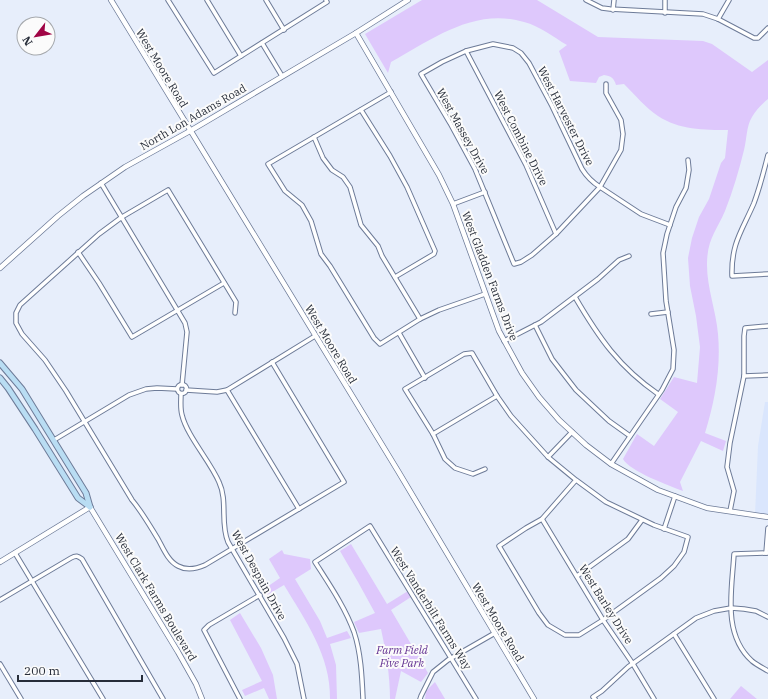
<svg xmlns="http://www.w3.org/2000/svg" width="768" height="699" viewBox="0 0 768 699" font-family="'IBM Plex Serif',serif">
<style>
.built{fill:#dae6fd}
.green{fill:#dec8fc}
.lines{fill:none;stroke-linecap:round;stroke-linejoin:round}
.minor-casing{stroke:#6d7b98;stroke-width:5.5}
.tertiary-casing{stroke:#6d7b98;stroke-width:6}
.secondary-casing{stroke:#6d7b98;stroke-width:7}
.minor{stroke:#fff;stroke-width:3.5}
.tertiary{stroke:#fff;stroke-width:4.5}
.secondary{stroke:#b9ddf3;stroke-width:5}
.labels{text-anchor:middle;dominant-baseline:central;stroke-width:4;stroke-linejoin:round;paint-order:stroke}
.street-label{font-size:11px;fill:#272d39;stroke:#fbfbfb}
.park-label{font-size:11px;font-style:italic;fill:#653493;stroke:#fbfbfb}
</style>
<rect width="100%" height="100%" fill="#e7eefb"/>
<!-- built -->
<polygon class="built" points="765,402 768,402 768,517 755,515 758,446"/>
<!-- green -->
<g class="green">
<path d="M 422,0 L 537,0 L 598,37 L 703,41 L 712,44 L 752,72 L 768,60 L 768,99 C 762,104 756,110 752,117 C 746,127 747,139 744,150 C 739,170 733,191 725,211 C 716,232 707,239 707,265 C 707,288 716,311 718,334 C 721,368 715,401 705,433 L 726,441 L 723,451 L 701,441 L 680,482 L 683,491 C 670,486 629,471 623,459 L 637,434 L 654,446 L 678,412 L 660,399 L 674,377 L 697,383 L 700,347 L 696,316 L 690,286 L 688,258 L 692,238 L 699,217 L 709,199 L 721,163 L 725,158 L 728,130 C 704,130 679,130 658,116 C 646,108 635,95 624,84 L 616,85 C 614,78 611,76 604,75 L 599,77 L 596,83 L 570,81 L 559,51 L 567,45 C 553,37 540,26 524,22 C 475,7 432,39 391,62 L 388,73 L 365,34 Z"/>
<path d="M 351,544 L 387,604 L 408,591 L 411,597 L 391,610 L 428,673 L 421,682 L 401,671 L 395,699 L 390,699 C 390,675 386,652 381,629 L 359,633 L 354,622 L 375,613 L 358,582 L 340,551 Z"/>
<path d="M 282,550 L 284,554 L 310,559 L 311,569 L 295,579 L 320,621 L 327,638 L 347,631 L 351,638 L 330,644 L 336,665 L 337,699 L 330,699 C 331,656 305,620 284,585 L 267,595 L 264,589 L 280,578 L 269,559 Z"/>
<polygon points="240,613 261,648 273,675 277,699 269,699 264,688 245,696 242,690 262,681 230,620"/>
<polygon points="435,682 445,699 425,699 426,691"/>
<polygon points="741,686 757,699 730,699"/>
</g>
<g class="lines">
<defs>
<g id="minor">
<polyline points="168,0 214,73 327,2 326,0"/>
<polyline points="207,0 241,56"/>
<polyline points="266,0 284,30"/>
<polyline points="586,0 602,8 610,9 703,14 718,19 754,38 758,38 768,28"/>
<polyline points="613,10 614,0"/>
<polyline points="665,13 665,0"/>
<polyline points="718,19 729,0"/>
<polyline points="262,43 282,76"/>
<polyline points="466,51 526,165 556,234"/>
<path d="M 606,84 L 606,93 L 621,120 L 623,134 L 621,150 L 600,187 L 556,234 L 532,255 L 521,262 L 514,264 L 475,169 L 450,123 L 421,74 L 442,62 L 466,51 L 493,44 L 513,48 L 521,53 L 529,63 L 552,106 L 582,169 C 587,177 592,182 600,187 L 641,214 L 670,225"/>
<polyline points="391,92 268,164 285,191 302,205 311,221 321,254 330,266 374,338 380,344 420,319 439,310 485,294"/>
<polyline points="361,110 390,156 407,187 435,251 434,254 395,277"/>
<polyline points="314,137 323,158 332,170 343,177 350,187 361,225 378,246 382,256 420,319"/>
<path d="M 768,155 C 764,171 760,187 754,203 C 742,231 731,243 732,276 L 768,274"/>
<polyline points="101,183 185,323 187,332 182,385"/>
<polyline points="453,204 485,192"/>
<polyline points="78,252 99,283 132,337 224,283"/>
<path d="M 575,297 C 599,338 619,367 658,394"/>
<path d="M 235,313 L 236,302 L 168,190 L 122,217 L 99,234 L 20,305 L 16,313 L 16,323 L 22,334 L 45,360 L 66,391 L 132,500 C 142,512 150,526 158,539 C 163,548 168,561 178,566 C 187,571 196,569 205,565 L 344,482 L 272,362"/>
<polyline points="651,314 668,312"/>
<polyline points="535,325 552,359 576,390 609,421 630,436"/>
<polyline points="399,333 425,378"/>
<polyline points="504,341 541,322 598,279 619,260 629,256"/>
<polyline points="744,376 768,375"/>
<circle cx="182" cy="389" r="4.5"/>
<polyline points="186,390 217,392 227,390 315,336"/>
<polyline points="227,390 299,509"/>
<path d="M 181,394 C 181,401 180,408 182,415 C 187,436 210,461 219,482 C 228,501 220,523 228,542 L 284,638 L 297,664 L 304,699"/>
<polyline points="433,434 497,396"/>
<polyline points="54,440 129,395 146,389 157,388 177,389"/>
<polyline points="548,457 572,432"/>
<polyline points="611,464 662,390 673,369 674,350 666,301 663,253 667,234 676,207 686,188 689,170 688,160"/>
<polyline points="485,469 473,474 455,468 445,459 433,434 405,389 464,354 472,353 497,396 511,416 548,457 576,480 606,502 654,525 688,537 684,552 674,566 661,578 603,620 579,635 565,635 548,625 539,613 499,546 526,528 542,519 576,480"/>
<polyline points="730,511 734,491 727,467 730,443 744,376 744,336 745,328 768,326"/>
<polyline points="542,519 603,620 633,664 654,699"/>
<polyline points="664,529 675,496"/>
<polyline points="15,553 103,699"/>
<polyline points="766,553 768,528"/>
<path d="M 768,553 L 734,554 C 732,590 722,634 752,661 C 757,665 763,668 768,671"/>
<polyline points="577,576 628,539 642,520"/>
<path d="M 0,600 L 71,558 C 76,555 78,556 82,559 L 163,699"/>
<polyline points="674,634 714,699"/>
<polyline points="0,664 21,699"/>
<polyline points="240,699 204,630 209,625 260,595"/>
<path d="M 363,699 C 362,677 361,653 354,632 C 345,607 329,584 315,562 L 370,526 L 476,699"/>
<polyline points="420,699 421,696 433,672 448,660 495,633"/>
<polyline points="595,699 593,697 602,691 628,667 696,618 714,611 731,608 744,609 756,611 768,617"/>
</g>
<g id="tertiary">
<polyline points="111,0 398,471 534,699"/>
<polyline points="356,33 439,175 453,204 499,331 522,373 539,397 559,420 586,445 611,464 658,490 707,508 768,517"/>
<polyline points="0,268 58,216 83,196 125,167 190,131 356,33 408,0"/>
<polyline points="0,562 90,507 178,652 196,684 202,699"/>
</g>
<g id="secondary">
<polyline points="0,363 22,389 57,446 86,493 90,507"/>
<polyline points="0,378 8,388 35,429 78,498 90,507"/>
</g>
</defs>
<!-- minor casing -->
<use href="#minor" class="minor-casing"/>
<!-- tertiary casing -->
<use href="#tertiary" class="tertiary-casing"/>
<!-- secondary casing -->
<use href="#secondary" class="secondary-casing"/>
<!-- minor -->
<use href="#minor" class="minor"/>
<!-- tertiary -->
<use href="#tertiary" class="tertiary"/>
<!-- secondary -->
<use href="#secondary" class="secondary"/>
</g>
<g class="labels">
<!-- street labels -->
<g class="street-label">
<text transform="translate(162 68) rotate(59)">West Moore Road</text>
<text transform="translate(566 116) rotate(63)">West Harvester Drive</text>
<text transform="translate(193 117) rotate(-30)">North Lon Adams Road</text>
<text transform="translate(463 131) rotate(61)">West Massey Drive</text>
<text transform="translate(521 138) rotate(63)">West Combine Drive</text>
<text transform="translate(490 276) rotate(69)">West Gladden Farms Drive</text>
<text transform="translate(331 344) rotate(59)">West Moore Road</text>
<text transform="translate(259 575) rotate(61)">West Despain Drive</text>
<text transform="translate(156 597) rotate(59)">West Clark Farms Boulevard</text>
<text transform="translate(606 604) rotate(58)">West Barley Drive</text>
<text transform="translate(431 608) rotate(58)">West Vanderbilt Farms Way</text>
<text transform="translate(498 622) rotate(59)">West Moore Road</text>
</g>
<!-- park labels -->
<g class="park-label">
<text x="402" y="650">Farm Field<tspan x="402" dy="13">Five Park</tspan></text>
</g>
</g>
<!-- north arrow -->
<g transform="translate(36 36) rotate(239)"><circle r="19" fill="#fbfbfb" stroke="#a6a9ad"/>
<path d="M0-3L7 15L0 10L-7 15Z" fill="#a00445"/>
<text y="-6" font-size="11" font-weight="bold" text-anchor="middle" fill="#272d39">N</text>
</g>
<!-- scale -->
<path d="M18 675v6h124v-6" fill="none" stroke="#272d39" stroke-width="2"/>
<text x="24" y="675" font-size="12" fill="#272d39" stroke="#fbfbfb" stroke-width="3" paint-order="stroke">200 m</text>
</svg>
